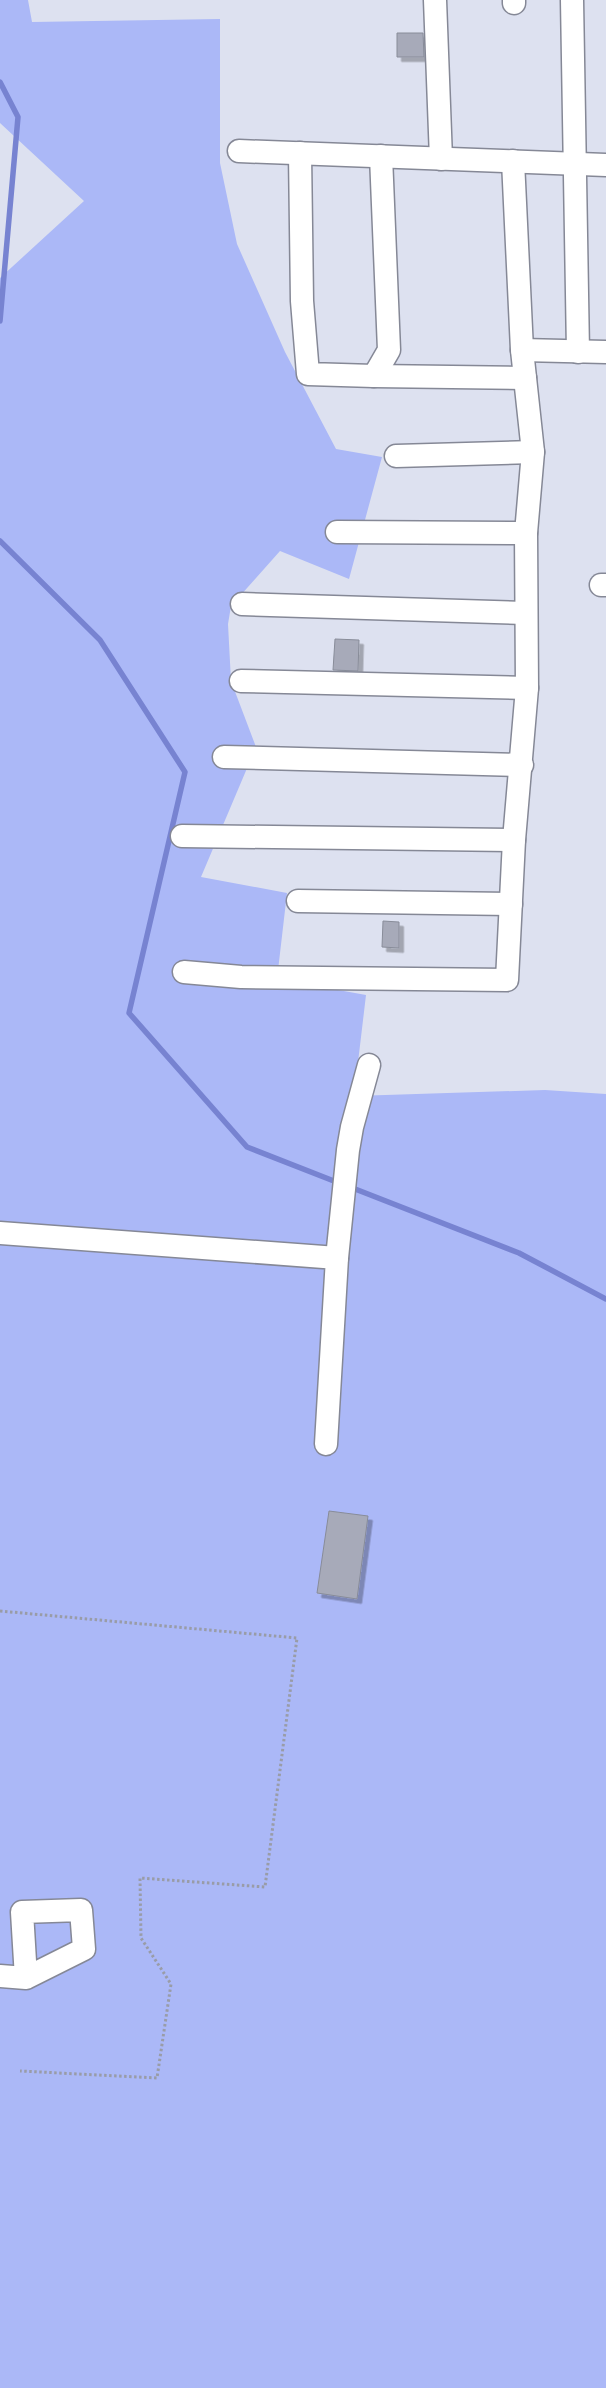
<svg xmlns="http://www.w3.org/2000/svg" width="606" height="2388" viewBox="0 0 606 2388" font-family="'Titillium Web',sans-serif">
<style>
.green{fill:#abb8f7}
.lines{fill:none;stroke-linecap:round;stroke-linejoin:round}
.stream{stroke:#7783d1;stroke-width:5.5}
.building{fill:#a7aab9;stroke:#888c99;filter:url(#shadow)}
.street-casing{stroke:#858896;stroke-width:25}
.path{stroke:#999ca7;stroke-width:3;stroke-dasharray:2.5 2.5;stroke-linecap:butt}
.street{stroke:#fff;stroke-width:22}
</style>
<defs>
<filter id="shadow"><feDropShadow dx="4.5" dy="4.5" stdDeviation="0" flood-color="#0004"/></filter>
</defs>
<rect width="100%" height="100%" fill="#dde1f0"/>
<!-- green -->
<polygon class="green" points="0,0 28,0 32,22 220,19 220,163 237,244 285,352 336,449 382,457 349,579 280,551 231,606 228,624 231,681 256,747 201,877 287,893 277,979 366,995 354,1096 545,1090 606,1094 606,2388 0,2388 0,278 84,201 0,123"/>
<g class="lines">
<!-- stream -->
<g class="stream">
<polyline points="0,82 18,117 0,321"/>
<polyline points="0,541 100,640 185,772 129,1013 247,1147 339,1183"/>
<polyline points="350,1187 519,1253 606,1299"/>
</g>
</g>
<!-- building -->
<g class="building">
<polygon points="397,33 423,33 424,57 397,57"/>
<polygon points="335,639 359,640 358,671 333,670"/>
<polygon points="383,921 399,922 399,948 382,947"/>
<polygon points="329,1511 368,1516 357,1599 317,1593"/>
</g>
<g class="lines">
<defs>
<g id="street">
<polyline points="435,0 441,159"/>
<polyline points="514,0 514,3"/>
<polyline points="572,0 578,352"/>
<polyline points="239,151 606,165"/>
<polyline points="300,153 302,301 308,374 374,376 389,350 381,156"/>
<polyline points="522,350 606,352"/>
<polyline points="374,376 525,378"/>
<polyline points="396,456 533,452"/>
<polyline points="337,532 526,533"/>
<polyline points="601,585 606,585"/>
<polyline points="242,604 525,613"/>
<polyline points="241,681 527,688"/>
<polyline points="224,757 522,765"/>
<polyline points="182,836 514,840"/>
<polyline points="298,901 511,904"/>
<polyline points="184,972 241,977 507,980 514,840 527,688 526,533 533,452 522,350 513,161"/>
<polyline points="0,1233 337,1258 326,1444"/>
<polyline points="337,1258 348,1150 352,1127 369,1065"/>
<polyline points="0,1976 26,1978 84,1949 81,1910 22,1912 26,1978"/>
</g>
</defs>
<!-- street casing -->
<use href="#street" class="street-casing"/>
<!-- path -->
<polyline class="path" points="0,1611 297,1638 265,1887 140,1878 141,1938 171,1984 157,2078 20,2071"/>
<!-- street -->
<use href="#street" class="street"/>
</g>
</svg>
